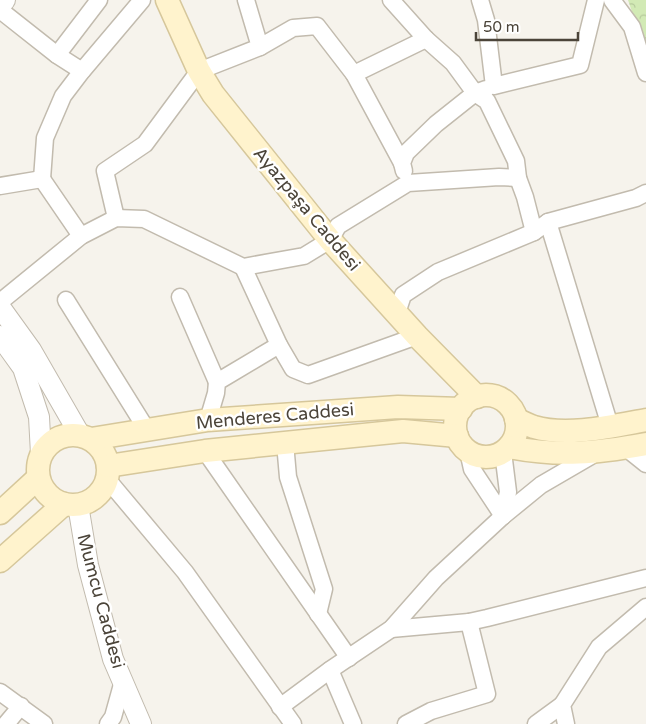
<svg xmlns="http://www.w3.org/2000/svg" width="646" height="724" viewBox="0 0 646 724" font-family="'Varela Round',sans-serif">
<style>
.park{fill:url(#park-crowns)}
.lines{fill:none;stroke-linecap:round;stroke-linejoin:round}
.minor-casing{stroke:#c2bbae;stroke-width:19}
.tertiary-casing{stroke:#c2bbae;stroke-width:22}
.secondary-casing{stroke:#d6c79b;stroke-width:25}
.minor{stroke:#fff;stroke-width:16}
.tertiary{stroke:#fff;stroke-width:20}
.secondary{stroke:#fff3cd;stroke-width:22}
.labels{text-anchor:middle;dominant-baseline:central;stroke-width:5;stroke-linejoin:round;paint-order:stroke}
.street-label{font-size:18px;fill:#4b4439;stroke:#fff}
</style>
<defs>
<pattern id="park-crowns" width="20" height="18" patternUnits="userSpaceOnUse" patternTransform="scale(1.25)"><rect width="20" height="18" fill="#d2eab5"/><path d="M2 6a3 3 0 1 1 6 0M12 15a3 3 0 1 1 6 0" fill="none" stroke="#b6ca9c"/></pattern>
</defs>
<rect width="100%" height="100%" fill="#f6f3ec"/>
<!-- park -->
<polygon class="park" points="628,0 646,0 646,53"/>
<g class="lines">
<defs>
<g id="minor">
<polyline points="391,0 426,39 453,63 475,93 487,101 516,161 518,178 525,197 534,232"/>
<polyline points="480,0 486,20 494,86 580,65 596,0"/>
<polyline points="612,0 632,27 646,73"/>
<polyline points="0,10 57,55 82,71"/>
<polyline points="260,47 293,28 317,26 354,74 402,163"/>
<polyline points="57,55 99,0"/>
<polyline points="354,74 426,39"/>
<polyline points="404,171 402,163 406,153 436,124 475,93 486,89"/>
<polyline points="42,179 45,138 63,96 82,71 142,0"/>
<polyline points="42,179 81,236"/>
<polyline points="0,186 42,179"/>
<polyline points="116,218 105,171 145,144 199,71 260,47 246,0"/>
<polyline points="548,222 610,426"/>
<polyline points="243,267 279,345 293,369 308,375 417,336"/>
<polyline points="180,297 217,382"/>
<polyline points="66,300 147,430"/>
<polyline points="0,302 81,236 116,218 144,219 243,267 304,256 330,240 338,226 408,183 499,177 518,178"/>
<polyline points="397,313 403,295 438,272 534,232 548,222 636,198 646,193"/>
<polyline points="208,420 216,393 217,382 279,345"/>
<polyline points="285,443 288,477 324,589 318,614"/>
<polyline points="626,448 646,464"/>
<polyline points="205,451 349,658"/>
<polyline points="468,451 472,469 503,516"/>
<polyline points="107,479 185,572 293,724"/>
<polyline points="503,516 508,492 503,452"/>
<polyline points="391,629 469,622 487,618 646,578"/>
<polyline points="330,670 353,724"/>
<polyline points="0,692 44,724"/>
<polyline points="280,707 330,670 391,629 436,578 503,516 541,485 596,453"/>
<polyline points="6,724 21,706"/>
<polyline points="108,724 113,717 123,681"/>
<polyline points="406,724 431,711 487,694 469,622"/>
<polyline points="536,724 562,705"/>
<polyline points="566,724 562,705 599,647 646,607"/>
</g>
<g id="tertiary">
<polyline points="0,6 5,0"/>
<polyline points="0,307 31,350 80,435"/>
<polyline points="0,336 23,368 39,417 41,454"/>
<polyline points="78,505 88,565 113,659 141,724"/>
</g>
<g id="secondary">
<polyline points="167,0 199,71 213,94 330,240 417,336 477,397"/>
<circle cx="486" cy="426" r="31"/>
<path d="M 516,419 C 522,422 528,425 534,427 C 567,437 613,426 646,420"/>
<circle cx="73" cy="470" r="35"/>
<polyline points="91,439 208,420 398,407 461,409"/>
<path d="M 509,447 C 560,457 596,453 646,444"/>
<polyline points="108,466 205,451 403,431 457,436"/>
<polyline points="0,513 38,478"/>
<polyline points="0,561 64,504"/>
</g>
</defs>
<!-- minor casing -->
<use href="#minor" class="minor-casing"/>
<!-- tertiary casing -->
<use href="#tertiary" class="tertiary-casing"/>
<!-- secondary casing -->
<use href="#secondary" class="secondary-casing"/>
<!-- minor -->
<use href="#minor" class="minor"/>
<!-- tertiary -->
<use href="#tertiary" class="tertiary"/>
<!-- secondary -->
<use href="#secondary" class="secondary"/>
</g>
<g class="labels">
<!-- street labels -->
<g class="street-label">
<text transform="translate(307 209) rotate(50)">Ayazpaşa Caddesi</text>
<text transform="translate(275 416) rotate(-5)">Menderes Caddesi</text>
<text transform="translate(101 601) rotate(75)">Mumcu Caddesi</text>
</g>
</g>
<!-- scale -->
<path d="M476 32v8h102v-8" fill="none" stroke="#4b4439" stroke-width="2.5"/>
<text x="483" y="32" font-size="15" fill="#4b4439" stroke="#ffffff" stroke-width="4" paint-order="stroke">50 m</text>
</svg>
